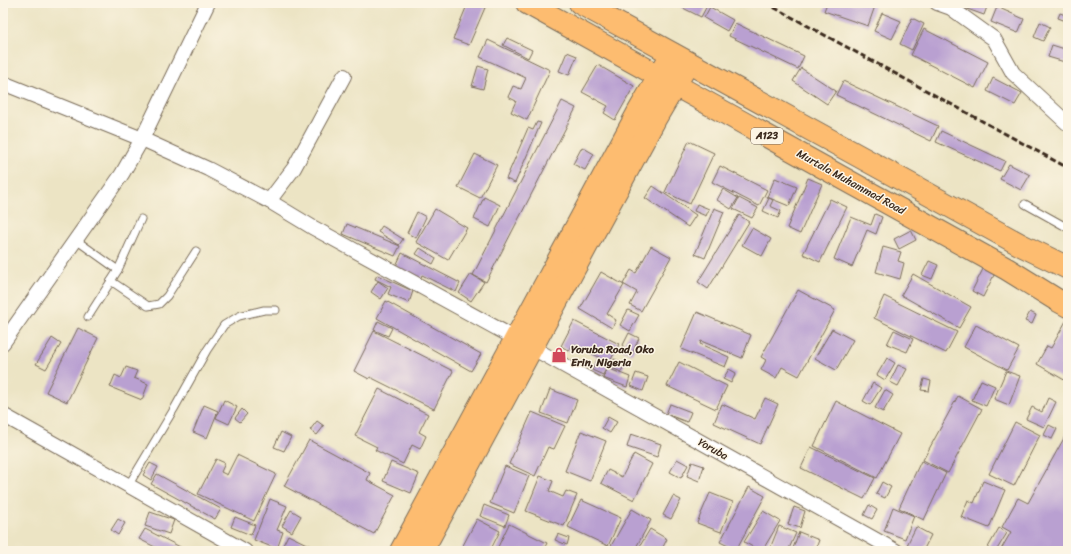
<svg xmlns="http://www.w3.org/2000/svg" width="1071" height="554" viewBox="0 0 1071 554" font-family="Sriracha,sans-serif">
<style>
.building{fill:#b9a0d1}
.lines{fill:none;stroke-linecap:round;stroke-linejoin:round}
.lane-casing{stroke:#796b58;stroke-width:9}
.street-casing{stroke:#796b58;stroke-width:16}
.primary-casing{stroke:#796b58;stroke-width:24}
.highway-casing{stroke:#796b58;stroke-width:24}
.lane{stroke:#fff;stroke-width:7}
.street{stroke:#fff;stroke-width:14}
.primary{stroke:#fdbc70;stroke-width:22}
.highway{stroke:#fdbc70;stroke-width:22}
.rail{stroke:#3b2a1e;stroke-width:3;stroke-dasharray:6 3;stroke-linecap:butt}
.labels{text-anchor:middle;dominant-baseline:central;stroke-width:3;stroke-linejoin:round;paint-order:stroke}
.shield{fill:#fcf5e5;stroke:#75675a;stroke-width:1}
.shield-label{font-size:10px;font-weight:bold;fill:#3b2a1e}
.street-label{font-size:11px;fill:#3b2a1e;stroke:#fcf5e5}
.poi-label{font-size:11px;font-weight:bold;fill:#3b2a1e;stroke:#fcf5e5;text-anchor:start}
</style>
<rect width="100%" height="100%" fill="#fcf5e5"/>
<filter id="ink" filterUnits="userSpaceOnUse"><feTurbulence type="fractalNoise" baseFrequency=".025" numOctaves="2"/><feDisplacementMap in="SourceGraphic" scale="8" xChannelSelector="R" yChannelSelector="G"/><feConvolveMatrix kernelMatrix="1 2 1 2 8 2 1 2 1" color-interpolation-filters="sRGB"/></filter>
<filter id="wash" filterUnits="userSpaceOnUse"><feTurbulence type="fractalNoise" baseFrequency=".012" numOctaves="4" result="noise"/><feDisplacementMap in="SourceGraphic" scale="16" xChannelSelector="R" yChannelSelector="G"/><feGaussianBlur stdDeviation="0.9" result="paint"/><feColorMatrix in="noise" values="0 0 0 0 0 0 0 0 0 0 0 0 0 0 0 0 0 1.4 0 .05"/><feComposite in="paint" operator="in"/></filter>
<g filter="url(#wash)">
<rect width="100%" height="100%" fill="#ece4c4"/>
<g id="blocks">
<!-- building -->
<g class="building">
<polygon points="468,3 487,3 469,45 453,39"/>
<polygon points="673,3 705,3 708,4 701,17"/>
<polygon points="827,3 868,3 875,6 868,26 824,11"/>
<polygon points="957,3 986,3 988,4 984,15 956,5"/>
<polygon points="710,7 733,20 727,31 704,18"/>
<polygon points="997,7 1024,19 1018,33 991,22"/>
<polygon points="882,13 901,21 892,39 874,31"/>
<polygon points="1060,13 1068,16 1066,21 1058,18"/>
<polygon points="912,18 924,24 912,50 900,44"/>
<polygon points="1040,22 1050,27 1043,41 1034,37"/>
<polygon points="735,23 804,56 798,69 729,36"/>
<polygon points="924,29 988,62 975,88 911,55"/>
<polygon points="507,38 532,50 528,58 503,45"/>
<polygon points="488,40 550,70 527,120 511,112 516,101 508,97 513,86 521,89 526,78 480,57"/>
<polygon points="1052,45 1068,50 1068,63 1048,57"/>
<polygon points="567,52 577,56 569,75 559,71"/>
<polygon points="598,65 634,86 615,120 604,113 608,106 582,92"/>
<polygon points="478,66 488,69 483,89 472,86"/>
<polygon points="801,68 836,91 827,104 793,81"/>
<polygon points="993,78 1022,93 1015,105 987,91"/>
<polygon points="843,81 938,126 931,141 836,95"/>
<polygon points="562,101 576,108 486,282 473,275"/>
<polygon points="537,122 541,123 515,183 506,179 528,128 533,130"/>
<polygon points="941,131 1005,161 1000,171 936,142"/>
<polygon points="689,141 714,153 690,204 665,192"/>
<polygon points="582,147 594,154 585,170 573,164"/>
<polygon points="475,154 497,165 480,198 458,187"/>
<polygon points="1009,164 1030,175 1021,190 1000,179"/>
<polygon points="720,166 767,190 759,206 712,182"/>
<polygon points="775,178 797,187 789,206 767,197"/>
<polygon points="808,178 822,184 800,234 787,228"/>
<polygon points="653,186 696,215 688,227 645,198"/>
<polygon points="723,189 738,198 731,209 717,200"/>
<polygon points="484,197 500,205 490,227 474,219"/>
<polygon points="739,198 758,208 752,218 733,209"/>
<polygon points="769,198 773,200 770,206 781,211 778,218 763,211"/>
<polygon points="830,199 847,207 820,262 803,254"/>
<polygon points="697,204 709,209 706,216 694,211"/>
<polygon points="714,208 724,212 705,258 695,254"/>
<polygon points="435,209 467,228 448,260 416,242"/>
<polygon points="417,212 426,217 416,238 407,233"/>
<polygon points="875,214 882,217 876,234 867,230 852,267 834,259 851,217 871,225"/>
<polygon points="739,215 749,222 708,289 698,282"/>
<polygon points="347,224 400,246 395,256 343,234"/>
<polygon points="382,226 403,239 399,245 378,232"/>
<polygon points="752,228 771,239 762,256 742,245"/>
<polygon points="911,230 916,240 899,249 894,239"/>
<polygon points="651,246 671,257 641,311 630,305 637,292 623,284 631,270 636,273"/>
<polygon points="883,247 901,252 898,261 904,263 900,279 876,272"/>
<polygon points="420,248 436,258 433,264 416,254"/>
<polygon points="402,253 460,283 456,292 422,275 420,280 395,268"/>
<polygon points="929,261 938,265 932,279 922,275"/>
<polygon points="986,263 997,269 983,297 972,291"/>
<polygon points="601,272 624,285 607,314 616,320 612,328 580,309"/>
<polygon points="471,274 484,282 471,301 459,293"/>
<polygon points="913,274 971,307 959,328 901,295"/>
<polygon points="377,275 413,291 409,303 388,294 391,287 375,279"/>
<polygon points="378,281 388,288 381,299 371,292"/>
<polygon points="798,290 835,310 799,376 782,367 776,378 761,370 766,360 761,357"/>
<polygon points="884,296 957,332 946,353 874,318"/>
<polygon points="386,301 481,354 471,371 377,318"/>
<polygon points="628,310 639,315 630,331 620,325"/>
<polygon points="697,312 751,335 742,358 701,341 700,344 729,357 725,367 681,349"/>
<polygon points="1030,312 1036,315 1032,324 1025,321"/>
<polygon points="378,321 392,328 388,336 374,330"/>
<polygon points="574,321 619,344 603,375 592,370 599,357 573,344 569,351 561,346"/>
<polygon points="1066,321 1068,322 1068,378 1066,381 1037,364 1047,346 1051,348"/>
<polygon points="976,325 1019,348 1007,370 964,347"/>
<polygon points="78,328 98,338 67,402 46,392"/>
<polygon points="832,329 853,340 836,370 815,358"/>
<polygon points="894,330 913,339 907,352 887,344"/>
<polygon points="374,331 453,371 434,409 370,377 369,379 354,371"/>
<polygon points="629,333 639,338 632,354 621,349"/>
<polygon points="52,338 61,344 46,369 36,364"/>
<polygon points="887,358 895,363 885,380 877,375"/>
<polygon points="614,359 625,363 621,372 610,367"/>
<polygon points="679,362 727,386 716,409 667,386"/>
<polygon points="898,365 907,369 898,386 890,382"/>
<polygon points="126,367 137,371 134,378 148,384 142,400 110,387 115,375 121,378"/>
<polygon points="607,368 630,377 627,387 603,378"/>
<polygon points="729,369 736,373 731,383 723,379"/>
<polygon points="1006,371 1020,376 1009,405 994,399"/>
<polygon points="636,373 648,377 643,391 631,386"/>
<polygon points="924,379 931,381 929,391 921,390"/>
<polygon points="981,380 995,386 986,406 972,400"/>
<polygon points="873,383 881,388 870,405 863,401"/>
<polygon points="379,389 428,414 419,432 426,436 420,449 412,445 403,464 375,450 377,447 355,436"/>
<polygon points="550,389 577,400 568,423 541,413"/>
<polygon points="885,390 893,395 883,412 875,408"/>
<polygon points="958,396 982,409 948,473 923,460"/>
<polygon points="765,398 778,404 760,444 714,423 722,404 755,419"/>
<polygon points="1048,398 1056,402 1044,427 1026,419 1032,407 1042,412"/>
<polygon points="224,400 237,407 229,424 216,418"/>
<polygon points="836,401 900,434 877,478 814,446"/>
<polygon points="670,404 691,412 687,422 666,414"/>
<polygon points="204,405 218,411 207,438 193,432"/>
<polygon points="242,409 247,414 240,422 235,418"/>
<polygon points="532,412 565,426 554,449 548,447 535,476 509,464"/>
<polygon points="608,417 617,422 610,433 602,428"/>
<polygon points="317,421 324,426 317,435 310,430"/>
<polygon points="1015,422 1040,435 1014,486 989,474"/>
<polygon points="1049,425 1057,429 1052,439 1044,435"/>
<polygon points="581,431 606,441 590,481 565,471"/>
<polygon points="1068,431 1068,544 1064,551 1000,551 1011,532 1002,527 1018,498 1028,503"/>
<polygon points="281,432 291,437 284,451 274,447"/>
<polygon points="631,434 661,444 657,457 627,447"/>
<polygon points="309,440 370,473 367,480 395,495 374,534 284,486"/>
<polygon points="811,447 875,478 864,499 801,468"/>
<polygon points="634,454 652,464 634,500 601,483 608,470 622,477"/>
<polygon points="237,455 276,474 254,521 198,494 216,459 225,463 221,472 227,475"/>
<polygon points="677,459 688,465 681,478 670,472"/>
<polygon points="921,461 946,473 924,520 899,508"/>
<polygon points="391,462 419,474 411,493 383,481"/>
<polygon points="692,462 704,466 699,481 687,476"/>
<polygon points="150,463 158,467 151,480 143,475"/>
<polygon points="505,466 529,476 514,513 490,503"/>
<polygon points="157,474 221,509 215,519 151,484"/>
<polygon points="540,476 553,481 549,491 563,497 566,491 577,495 564,526 526,511"/>
<polygon points="983,481 1005,490 989,528 961,517 968,500 974,503"/>
<polygon points="882,482 891,487 885,498 876,494"/>
<polygon points="749,487 765,496 736,550 720,542"/>
<polygon points="710,493 733,502 721,532 697,523"/>
<polygon points="673,496 681,500 671,519 663,515"/>
<polygon points="270,499 287,506 277,530 283,532 277,549 254,540"/>
<polygon points="581,500 621,518 608,546 568,527"/>
<polygon points="484,505 509,515 505,526 480,516"/>
<polygon points="869,505 877,510 872,519 864,515"/>
<polygon points="794,507 805,511 800,528 788,524"/>
<polygon points="893,507 914,516 905,539 884,531"/>
<polygon points="632,509 651,520 634,551 608,551"/>
<polygon points="291,510 301,516 292,532 282,526"/>
<polygon points="763,511 780,521 762,551 760,551 744,542"/>
<polygon points="150,512 174,520 169,534 145,526"/>
<polygon points="235,517 255,525 251,535 231,527"/>
<polygon points="118,519 125,523 118,535 111,530"/>
<polygon points="477,519 500,531 490,551 460,551"/>
<polygon points="509,524 547,543 543,551 496,551"/>
<polygon points="779,526 796,533 788,551 769,551"/>
<polygon points="916,527 931,535 923,551 918,551 907,545"/>
<polygon points="999,528 1007,533 996,551 986,551"/>
<polygon points="145,529 188,551 163,551 139,539"/>
<polygon points="650,529 667,539 661,551 637,551"/>
<polygon points="799,532 819,540 815,551 792,551"/>
<polygon points="558,534 569,538 567,545 555,540"/>
<polygon points="288,535 321,551 280,551"/>
</g>
</g>
</g>
<g filter="url(#ink)">
<use href="#blocks" fill-opacity="0" stroke="#796b58" stroke-width="1"/>
<g class="lines">
<defs>
<g id="lane">
<polyline points="1025,204 1068,228"/>
<polyline points="76,240 118,270"/>
<polyline points="111,281 148,306 159,304 167,296 196,251"/>
<polyline points="88,317 118,270 141,219"/>
<polyline points="128,486 174,409 207,350 224,325 239,316 264,310 276,310"/>
</g>
<g id="street">
<polyline points="937,3 951,8 994,39 1013,73 1067,123"/>
<polyline points="3,83 142,139 208,169 269,201 312,227 531,347 896,551"/>
<polyline points="269,201 294,168 344,76"/>
<polyline points="3,343 122,174 142,139 208,3"/>
<polyline points="3,415 245,551"/>
</g>
<g id="primary">
<polyline points="401,551 639,111 672,54"/>
<polyline points="422,551 655,119 688,63"/>
</g>
<g id="highway">
<polyline points="527,3 1007,269 1057,300 1068,306"/>
<polyline points="580,3 1021,245 1068,268"/>
</g>
</defs>
<!-- lane casing -->
<use href="#lane" class="lane-casing"/>
<!-- street casing -->
<use href="#street" class="street-casing"/>
<!-- primary casing -->
<use href="#primary" class="primary-casing"/>
<!-- highway casing -->
<use href="#highway" class="highway-casing"/>
<!-- lane -->
<use href="#lane" class="lane"/>
<!-- street -->
<use href="#street" class="street"/>
<!-- primary -->
<use href="#primary" class="primary"/>
<!-- highway -->
<use href="#highway" class="highway"/>
<!-- rail -->
<polyline class="rail" points="766,3 1068,168"/>
</g>
</g>
<!-- icons -->
<defs>
<symbol id="shop-bare" viewBox="-9 -9 18 18"><path d="M-5-2.5h2.3a2.7 3.5 0 0 1 5.4 0H5L5.5 6h-11ZM-1.5-2.5h3a1.5 2.3 0 0 0-3 0Z" fill="#d1495b" stroke="#fcf5e5" stroke-width="2.5" paint-order="stroke"/></symbol>
</defs>
<g fill-rule="evenodd">
<use href="#shop-bare" x="548" y="344" width="22" height="22"/>
</g>
<g class="labels">
<!-- shield labels -->
<rect class="shield" x="751" y="128" width="32" height="16" rx="3"/>
<g class="shield-label">
<text x="767" y="136">A123</text>
</g>
<!-- street labels -->
<g class="street-label">
<text transform="translate(851 182) rotate(29)">Murtala Muhammad Road</text>
<text transform="translate(713 449) rotate(29)">Yoruba</text>
</g>
<!-- poi labels -->
<g class="poi-label">
<text x="571" y="349">Yoruba Road, Oko<tspan x="571" dy="13">Erin, Nigeria</tspan></text>
</g>
</g>
<!-- margin -->
<rect width="1071" height="554" fill="none" stroke="#fcf5e5" stroke-width="16"/>
</svg>
